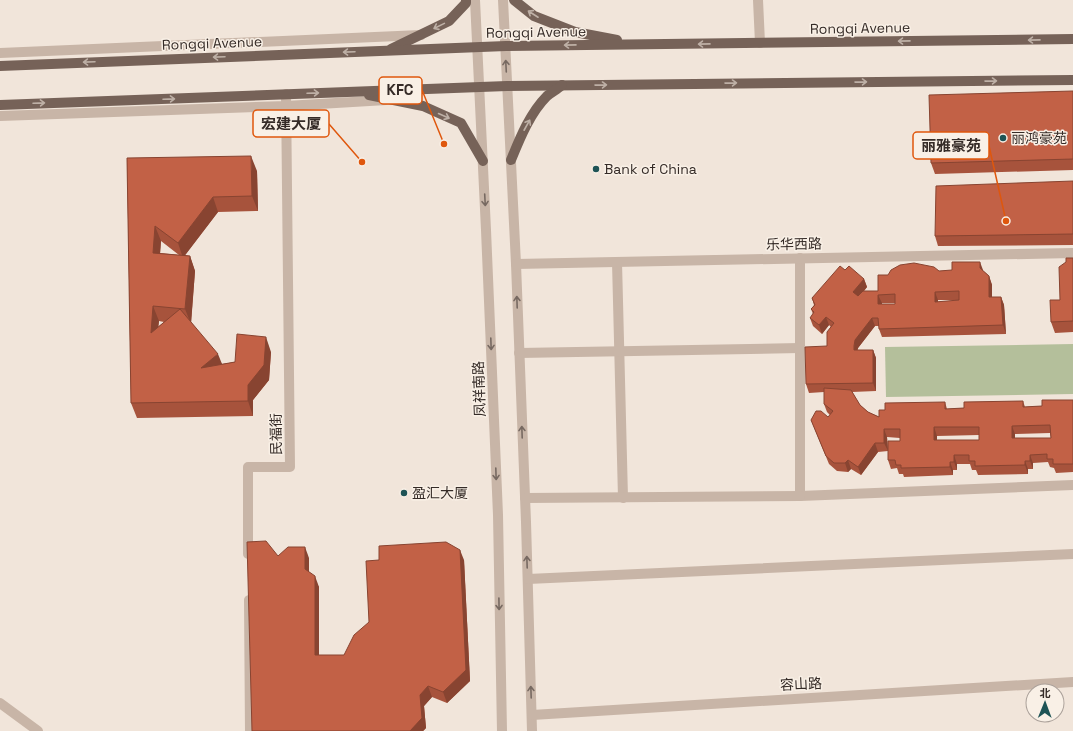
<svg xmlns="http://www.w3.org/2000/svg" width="1073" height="731" viewBox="0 0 1073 731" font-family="'Space Grotesk','Noto Sans SC',sans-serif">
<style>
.green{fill:#b4bf9b}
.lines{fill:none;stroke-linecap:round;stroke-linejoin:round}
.minor{stroke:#c8b5a7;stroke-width:10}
.major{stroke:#766258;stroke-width:10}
.wall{fill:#a7533c;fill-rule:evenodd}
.shaded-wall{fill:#884431}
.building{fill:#c26146;stroke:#884431;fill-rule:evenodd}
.oneway{stroke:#beb0a6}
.oneway2{stroke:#776961}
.poi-dot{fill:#1e5355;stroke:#f9f0e6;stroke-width:1.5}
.labels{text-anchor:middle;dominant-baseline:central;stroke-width:3;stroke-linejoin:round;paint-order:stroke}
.street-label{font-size:14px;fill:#352b27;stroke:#f9f0e6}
.poi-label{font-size:14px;fill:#352b27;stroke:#f9f0e6;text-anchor:start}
.leader{fill:none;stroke:#df570d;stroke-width:1.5}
.callout-dot{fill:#df570d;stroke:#f9f0e6;stroke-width:1.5}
.callout{fill:#f9f0e6;stroke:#df570d;stroke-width:1.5}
.callout-label{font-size:15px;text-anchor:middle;font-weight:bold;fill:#352b27}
</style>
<rect width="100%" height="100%" fill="#f1e5da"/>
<!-- green -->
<polygon class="green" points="1073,344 1073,394 886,397 885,347"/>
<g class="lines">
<!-- minor -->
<g class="minor">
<polyline points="475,0 486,230 498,515 502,731"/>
<polyline points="503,0 516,264 526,522 532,731"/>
<polyline points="758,0 760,43"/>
<polyline points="0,53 421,35"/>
<polyline points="0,116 286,106 386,100"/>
<polyline points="800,258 800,496 1073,485"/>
<polyline points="617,262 623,498"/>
<polyline points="516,264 1073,253"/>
<polyline points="519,353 800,348"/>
<polyline points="525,498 800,496"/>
<polyline points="248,554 248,467 290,467 286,94"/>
<polyline points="528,579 1073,554"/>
<polyline points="249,600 250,731"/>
<polyline points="0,703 38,731"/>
<polyline points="532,715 1073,682"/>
</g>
<!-- major -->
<g class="major">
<polyline points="514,0 534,16 575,32 617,40"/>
<polyline points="391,49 449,21 466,3 466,0"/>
<polyline points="0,66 506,46 1073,39"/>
<polyline points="369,95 423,106 461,123 483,161"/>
<polyline points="0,105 507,86 1073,80"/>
<path d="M 511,160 C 520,138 530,113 547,96 C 552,92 558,89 562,85"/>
</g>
</g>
<!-- wall -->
<g class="wall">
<polygon points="1073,91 1073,170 935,174 931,163"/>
<path d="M 127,158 L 257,171 L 258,211 L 218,212 L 185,255 L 190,256 L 195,271 L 191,322 L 222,364 L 235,362 L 271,352 L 269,380 L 253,400 L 253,416 L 137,418 L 131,403 ZM 161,241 L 179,255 L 160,253 ZM 159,321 L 164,322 L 158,327 Z"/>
<polygon points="1073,181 1073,245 938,246 935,236"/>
<polygon points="1073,258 1073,332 1055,333 1051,322 1060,300"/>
<path d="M 845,270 L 864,279 L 867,287 L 864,291 L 878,291 L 888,275 L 939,271 L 983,270 L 983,271 L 989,276 L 992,285 L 992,297 L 1001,297 L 1004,305 L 1006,334 L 882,337 L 879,329 L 879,326 L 875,326 L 858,348 L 857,350 L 873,350 L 876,358 L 876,391 L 852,392 L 860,405 L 868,412 L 879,417 L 885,410 L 945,402 L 947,409 L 964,408 L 1023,401 L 1025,407 L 1042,406 L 1073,400 L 1073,472 L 1056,473 L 1054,468 L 1050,467 L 1048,462 L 1033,463 L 1033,469 L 1028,469 L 1028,474 L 978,475 L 976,470 L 972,470 L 970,464 L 957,464 L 957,470 L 953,470 L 953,475 L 904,477 L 903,474 L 899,474 L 897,468 L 891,469 L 888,460 L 900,441 L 900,438 L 887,437 L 888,451 L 878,452 L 861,475 L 851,469 L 848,472 L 837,471 L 829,464 L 811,420 L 828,417 L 830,415 L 827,412 L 824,404 L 824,392 L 809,393 L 806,384 L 827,346 L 831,327 L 829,325 L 822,334 L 813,326 L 810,318 L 813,314 L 811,309 L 814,305 L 812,298 ZM 938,300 L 959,300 L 938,302 ZM 882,303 L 895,303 L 895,304 L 882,304 ZM 1050,433 L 1051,438 L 1015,438 L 1015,434 ZM 979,435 L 979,440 L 937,440 L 937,436 Z"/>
<polygon points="309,558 309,572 319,587 319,655 344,655 464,560 470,681 447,703 432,697 424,706 426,728 423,731 252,731"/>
</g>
<!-- shaded-wall -->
<g class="shaded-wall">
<polygon points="251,156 257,171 258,211 252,196"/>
<polygon points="213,197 218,212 183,258 178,243"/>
<polygon points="155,226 161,241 159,268 153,253"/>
<polygon points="190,256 195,271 191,324 185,309"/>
<polygon points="980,262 983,270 983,277 980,268"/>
<polygon points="989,276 992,285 992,306 989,297"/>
<polygon points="864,279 867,287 856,300 853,292"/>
<polygon points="935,292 938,300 938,310 935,302"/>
<polygon points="878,295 882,303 881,312 878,304"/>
<polygon points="1001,297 1004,305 1006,334 1003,325"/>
<polygon points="153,306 159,321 156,348 151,333"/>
<polygon points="826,317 829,325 822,334 819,325"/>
<polygon points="872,318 875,326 858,348 857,354 854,350 855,340"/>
<polygon points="266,337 271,352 269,380 253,400 253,416 248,401 248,385"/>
<polygon points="873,350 876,358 876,391 873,383"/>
<polygon points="218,354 224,369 201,368"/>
<polygon points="1012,426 1015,434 1015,447 1012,438"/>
<polygon points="934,427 937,436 937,448 934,440"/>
<polygon points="884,429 887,437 888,451 884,443"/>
<polygon points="875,443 878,452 861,475 858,467"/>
<polygon points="954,455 957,464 957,470 954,462"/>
<polygon points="1030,455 1033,463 1033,469 1030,461"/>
<polygon points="848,460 851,469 848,472 845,463"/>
<polygon points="1025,461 1028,469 1028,474 1025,465"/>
<polygon points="950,462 953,470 953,475 950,467"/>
<polygon points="305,547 309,558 309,579 305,569"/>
<polygon points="460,550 464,560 470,681 447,703 443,692"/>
<polygon points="315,576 319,587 319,666 315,655"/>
<polygon points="428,686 432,697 424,706 426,728 423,731 410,731 420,695"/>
</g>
<!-- building -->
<g class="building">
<polygon points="1073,91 1073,159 931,163 929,95"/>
<polygon points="251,156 252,196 213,197 178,243 155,226 153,253 190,256 185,309 153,306 151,333 180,309 218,354 201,368 235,362 237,334 266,337 264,365 248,385 248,401 131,403 127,158"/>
<polygon points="1073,181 1073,234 935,236 936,186"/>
<polygon points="1066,258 1073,258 1073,321 1051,322 1050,300 1060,300 1059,267 1066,262"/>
<path d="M 952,262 L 980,262 L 980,268 L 989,276 L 989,297 L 1001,297 L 1003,325 L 879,329 L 878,318 L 872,318 L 855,340 L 854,346 L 854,350 L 873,350 L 873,383 L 806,384 L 805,347 L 827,346 L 827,332 L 834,323 L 826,317 L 819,325 L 810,318 L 814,312 L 811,309 L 815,305 L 812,298 L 840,266 L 845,270 L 849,266 L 864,279 L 853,292 L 858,296 L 863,291 L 878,291 L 878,275 L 888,275 L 891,270 L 900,265 L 914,263 L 934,267 L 939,271 L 952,270 ZM 959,291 L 959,300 L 935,302 L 935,292 ZM 895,294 L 895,304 L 878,304 L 878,295 Z"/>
<path d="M 824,388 L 851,390 L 860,405 L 868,412 L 879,417 L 879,410 L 885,410 L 885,403 L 945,402 L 945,409 L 964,408 L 964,402 L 1023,401 L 1023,407 L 1042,406 L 1042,400 L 1073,400 L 1073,464 L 1053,464 L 1053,459 L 1047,459 L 1047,454 L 1030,455 L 1030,461 L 1025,461 L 1025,465 L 975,466 L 975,461 L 969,461 L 969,455 L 954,455 L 954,462 L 950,462 L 950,467 L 901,468 L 901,465 L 896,465 L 895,460 L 888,460 L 888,441 L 900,441 L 900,429 L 884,429 L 884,443 L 875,443 L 858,467 L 848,460 L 845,463 L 834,463 L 826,456 L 811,420 L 816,411 L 821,411 L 828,417 L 833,411 L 824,404 ZM 1050,425 L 1051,438 L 1012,438 L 1012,426 ZM 934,427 L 979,427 L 979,440 L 934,440 Z"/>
<polygon points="266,541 278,556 288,547 305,547 305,569 315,576 315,655 344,655 354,635 369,622 366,561 379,560 379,546 446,542 460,550 466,670 443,692 428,686 420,695 422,718 410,731 252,731 247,542"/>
</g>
<!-- one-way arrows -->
<defs><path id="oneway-shaft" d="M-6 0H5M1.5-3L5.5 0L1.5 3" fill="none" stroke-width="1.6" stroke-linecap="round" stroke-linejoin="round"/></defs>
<g class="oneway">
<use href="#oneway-shaft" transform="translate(533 14) rotate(-147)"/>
<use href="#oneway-shaft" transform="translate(439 26) rotate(154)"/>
<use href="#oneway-shaft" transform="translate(1034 40) rotate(179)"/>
<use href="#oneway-shaft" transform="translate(904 41) rotate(179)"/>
<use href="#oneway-shaft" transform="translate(704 44) rotate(179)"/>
<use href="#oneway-shaft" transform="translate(570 45) rotate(179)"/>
<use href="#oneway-shaft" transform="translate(349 52) rotate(178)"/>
<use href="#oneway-shaft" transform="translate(219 57) rotate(178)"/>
<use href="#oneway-shaft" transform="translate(89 62) rotate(178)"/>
<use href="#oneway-shaft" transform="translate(991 81) rotate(-1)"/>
<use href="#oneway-shaft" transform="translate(861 82) rotate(-1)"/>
<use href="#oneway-shaft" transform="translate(731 83) rotate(-1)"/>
<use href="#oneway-shaft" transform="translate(601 85) rotate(-1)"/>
<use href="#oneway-shaft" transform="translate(313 93) rotate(-2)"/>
<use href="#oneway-shaft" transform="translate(169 99) rotate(-2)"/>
<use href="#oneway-shaft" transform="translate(39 103) rotate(-2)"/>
<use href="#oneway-shaft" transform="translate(444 116) rotate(24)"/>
<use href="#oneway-shaft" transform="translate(527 125) rotate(-61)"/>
</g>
<g class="oneway2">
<use href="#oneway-shaft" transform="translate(506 66) rotate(-93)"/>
<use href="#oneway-shaft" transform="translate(485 200) rotate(87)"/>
<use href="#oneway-shaft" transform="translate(517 302) rotate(-92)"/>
<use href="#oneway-shaft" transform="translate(491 344) rotate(88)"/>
<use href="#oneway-shaft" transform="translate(522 432) rotate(-92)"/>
<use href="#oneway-shaft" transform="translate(496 474) rotate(88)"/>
<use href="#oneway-shaft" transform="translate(527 562) rotate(-92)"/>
<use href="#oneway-shaft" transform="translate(499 604) rotate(89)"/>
<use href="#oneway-shaft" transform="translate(531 692) rotate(-92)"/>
</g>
<!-- markers -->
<g class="poi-dot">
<circle cx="1003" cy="138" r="4"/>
<circle cx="596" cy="169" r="4"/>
<circle cx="404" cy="493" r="4"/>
</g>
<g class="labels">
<!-- street labels -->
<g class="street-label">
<text transform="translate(860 28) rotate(-1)">Rongqi Avenue</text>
<text transform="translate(536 32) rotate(-1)">Rongqi Avenue</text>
<text transform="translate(212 43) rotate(-2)">Rongqi Avenue</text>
<text transform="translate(794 244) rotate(-1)">乐华西路</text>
<text transform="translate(479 389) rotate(-92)">凤祥南路</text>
<text transform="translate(276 434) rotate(-91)">民福街</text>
<text transform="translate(801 684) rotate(-3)">容山路</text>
</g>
<!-- poi labels -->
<g class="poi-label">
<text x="1011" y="138">丽鸿豪苑</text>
<text x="604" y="169">Bank of China</text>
<text x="412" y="493">盈汇大厦</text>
</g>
</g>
<!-- callouts -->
<path class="leader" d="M444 144L422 90M362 162L329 124M1006 221L989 146"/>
<g class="callout-dot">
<circle cx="444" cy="144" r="4"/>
<circle cx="362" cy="162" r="4"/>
<circle cx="1006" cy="221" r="4"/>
</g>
<g class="callout">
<rect x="379" y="77" width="43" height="27" rx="4"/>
<rect x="253" y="110" width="76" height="27" rx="4"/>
<rect x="913" y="132" width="76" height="27" rx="4"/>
</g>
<g class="callout-label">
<text x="400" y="95">KFC</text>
<text x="291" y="129">宏建大厦</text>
<text x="951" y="151">丽雅豪苑</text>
</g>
<!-- north arrow -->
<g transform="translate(1045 703) rotate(1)"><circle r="19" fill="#f9f0e6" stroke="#aba19a"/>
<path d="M0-3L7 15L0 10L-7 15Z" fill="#1e5355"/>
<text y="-6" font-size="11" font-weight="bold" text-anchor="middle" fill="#352b27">北</text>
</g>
</svg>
